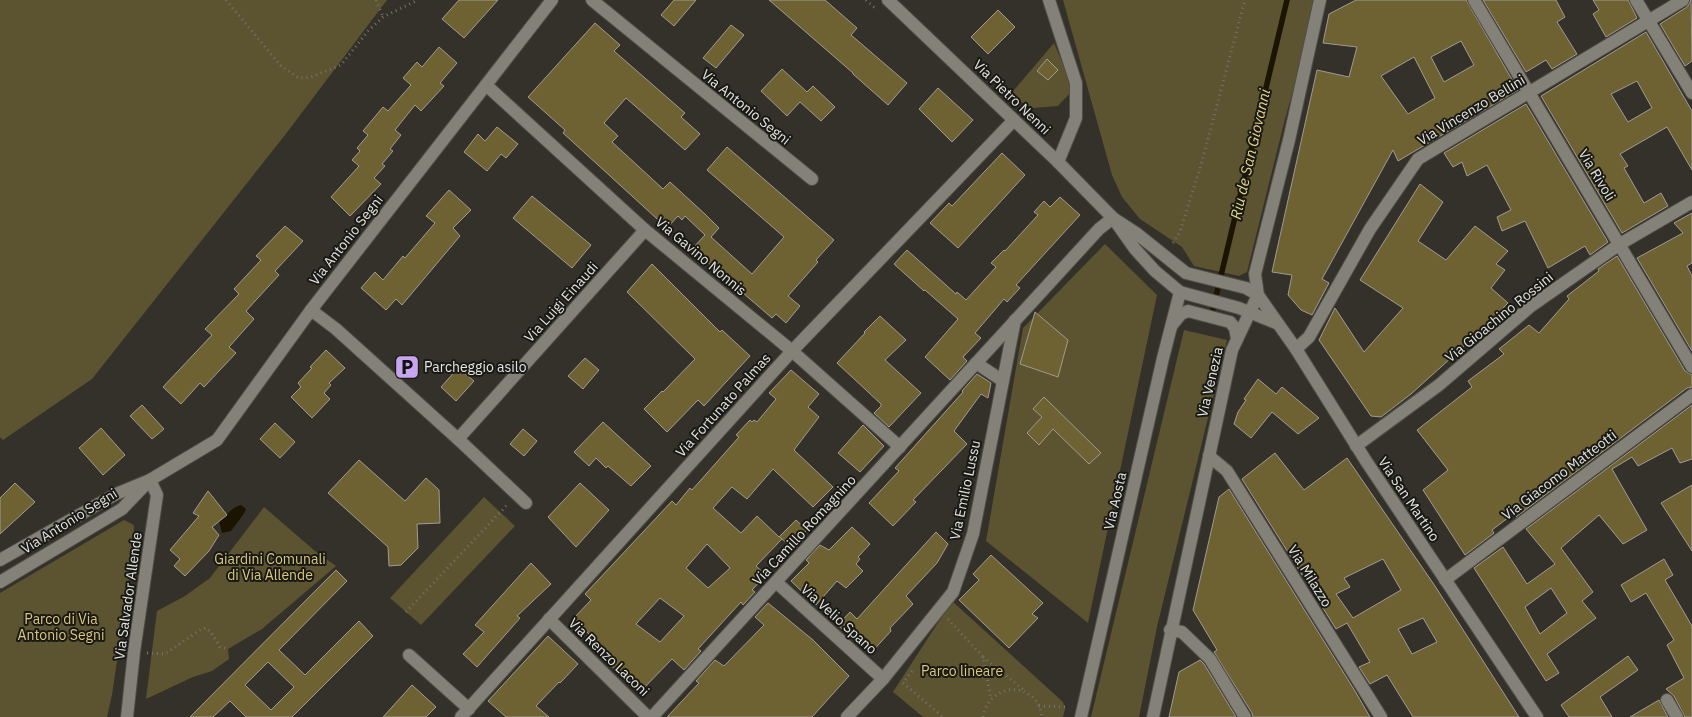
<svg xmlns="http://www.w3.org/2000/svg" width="1692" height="717" viewBox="0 0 1692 717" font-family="'IBM Plex Sans',sans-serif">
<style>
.green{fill:#5c5331}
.water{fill:#1b1400}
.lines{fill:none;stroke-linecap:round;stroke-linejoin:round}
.stream{stroke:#1b1400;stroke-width:5.5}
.building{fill:#6e6132;stroke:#9f9c94;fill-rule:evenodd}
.street-casing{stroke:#4f4e47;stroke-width:14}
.secondary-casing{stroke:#4f4e47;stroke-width:14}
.path{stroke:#75736c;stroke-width:3;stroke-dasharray:1 4;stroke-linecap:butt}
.street{stroke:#838178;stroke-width:12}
.secondary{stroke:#838178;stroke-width:12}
.labels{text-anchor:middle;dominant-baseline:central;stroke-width:4;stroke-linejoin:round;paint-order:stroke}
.street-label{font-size:14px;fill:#e5e4df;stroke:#191915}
.poi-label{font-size:14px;fill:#e5e4df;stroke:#191915;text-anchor:start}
.park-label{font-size:14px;fill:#dcc77c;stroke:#191915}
.water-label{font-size:15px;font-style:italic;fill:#e8d387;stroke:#191915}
</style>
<rect width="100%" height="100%" fill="#333129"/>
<!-- green -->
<g class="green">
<polygon points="0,0 387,0 285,135 92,379 3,440 0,437"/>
<polygon points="1063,0 1319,0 1285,119 1247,272 1239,276 1194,266 1182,247 1140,219 1122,197 1112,175"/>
<path d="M 1054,43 C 1058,53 1074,85 1069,94 C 1066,98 1061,102 1058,106 L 1033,108 L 1009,96 Z"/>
<polygon points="1105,244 1157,295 1088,623 986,541 1023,328"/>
<polygon points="1184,330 1227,340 1157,627 1139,717 1091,717"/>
<polygon points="484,497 515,526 421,625 390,598"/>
<polygon points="264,507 315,551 336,566 262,629 228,649 229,659 212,671 193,677 146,699 157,611 185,596 210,578"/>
<polygon points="124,520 134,525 133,552 112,695 107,717 0,717 0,593"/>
<polygon points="952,601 1063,702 1065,709 1063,717 923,717 893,692"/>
</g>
<!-- water -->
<path class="water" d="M 241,505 L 246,509 L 243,515 L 231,531 L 222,533 L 219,521 C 228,515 230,508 241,505 Z"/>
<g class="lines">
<!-- stream -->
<polyline class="stream" points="1213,309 1287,0"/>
</g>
<!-- building -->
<g class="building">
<polygon points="459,0 498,0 464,38 442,19"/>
<polygon points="674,0 696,0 674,26 661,15"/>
<polygon points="769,0 825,0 857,28 851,35 907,83 888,105 853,74 853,73"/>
<path d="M 1356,0 L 1466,0 L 1518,90 L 1398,161 L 1393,150 L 1322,279 L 1329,283 L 1312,315 L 1301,310 L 1288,295 L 1292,275 L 1272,272 L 1317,70 L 1349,77 L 1357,47 L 1323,43 L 1329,14 ZM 1461,41 L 1474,65 L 1444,82 L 1431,57 ZM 1414,57 L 1435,98 L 1408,114 L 1381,76 Z"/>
<polygon points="1483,0 1556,0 1565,17 1557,22 1577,54 1552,69 1546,60 1526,72"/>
<polygon points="1593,0 1628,0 1637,18 1606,37 1593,14 1599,10"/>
<polygon points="1691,0 1692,61 1685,66 1660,24 1687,7"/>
<polygon points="998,10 1015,27 988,54 971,37"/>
<polygon points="595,23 620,45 614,51 685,113 681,117 700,134 685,150 626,98 604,123 618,136 612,142 663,189 670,182 706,215 719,228 711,237 752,274 784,237 707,170 727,147 834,240 816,260 818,262 788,296 800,306 786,323 776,314 772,318 692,249 705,235 685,216 682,220 678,216 667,228 563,133 565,130 528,97"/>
<polygon points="731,25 744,35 716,68 703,58"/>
<path d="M 1646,32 L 1692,111 L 1692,170 L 1667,127 L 1620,154 L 1628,166 L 1624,168 L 1644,203 L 1661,193 L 1668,206 L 1622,233 L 1541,96 ZM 1637,81 L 1652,108 L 1628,122 L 1611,94 Z"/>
<polygon points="439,47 457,63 440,83 444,86 421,111 415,105 395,130 401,135 390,149 393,151 382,164 385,166 374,178 381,184 350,216 331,197 359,166 352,160 360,151 357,148 368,135 363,131 383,107 388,111 411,85 403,78 417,62 422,67"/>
<polygon points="1047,59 1058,70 1048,80 1037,71"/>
<polygon points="782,69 807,92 813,86 835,107 821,121 800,102 787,116 761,91"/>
<polygon points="938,88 973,120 952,142 919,109"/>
<polygon points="1526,104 1608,242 1590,255 1585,246 1548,268 1525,221 1502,231 1497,217 1511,210 1487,165 1467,176 1462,162 1453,167 1444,153"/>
<polygon points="497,127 518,144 506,158 501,154 487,171 464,152 478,134 485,141"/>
<polygon points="1002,153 1025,175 958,248 930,223 949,203 952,206"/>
<polygon points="1420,184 1443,202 1418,241 1446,260 1475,226 1508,251 1496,264 1505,270 1491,288 1508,303 1482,330 1411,394 1381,417 1371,416 1319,340 1335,308 1364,352 1403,308 1360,280"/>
<polygon points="449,190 471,210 453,228 460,236 402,305 396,299 386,310 361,288 375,272 383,280 403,256 405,258 435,223 426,216"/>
<polygon points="532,196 591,245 572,268 513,218"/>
<polygon points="1060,197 1080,215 1016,285 1020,288 1007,302 1004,299 975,333 981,338 963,357 967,361 950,380 925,357 958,319 925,290 924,291 894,264 907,250 956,294 957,292 966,300 996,267 991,263 1004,250 1005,251 1038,215 1034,212 1044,201 1050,207"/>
<polygon points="1692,213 1692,263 1687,266 1692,276 1692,351 1637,258 1683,233 1674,223"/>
<polygon points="285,226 303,241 275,271 279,275 246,311 254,319 229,347 236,353 204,387 200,383 181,404 163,387 212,335 205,329 239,294 234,289 261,260 256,256"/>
<polygon points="1617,256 1685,371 1692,375 1692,387 1687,388 1516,517 1513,514 1492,530 1494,533 1465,555 1423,490 1448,470 1417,430 1472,387 1468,381 1504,354 1499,349 1529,325 1539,333 1569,299 1567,296 1599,271 1598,269"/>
<polygon points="652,264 720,332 722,330 750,356 704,406 698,400 667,432 644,409 662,391 663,392 695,359 627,292"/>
<polygon points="1035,312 1068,340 1058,377 1020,364"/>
<polygon points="880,316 906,340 885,360 921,393 889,427 874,413 881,406 881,404 837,363 865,333 864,332"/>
<polygon points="326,350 345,368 329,383 331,385 324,393 330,399 312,418 291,397 301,387 298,383 312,368 310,367"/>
<polygon points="585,358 599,370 583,389 568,376"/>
<polygon points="458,368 474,381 456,401 441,387"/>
<path d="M 791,370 L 819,394 L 808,407 L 819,417 L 794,450 L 833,487 L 813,507 L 773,469 L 747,499 L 732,487 L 713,508 L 741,533 L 757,516 L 779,537 L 796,520 L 807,530 L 802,535 L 806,537 L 794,550 L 780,537 L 782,539 L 756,566 L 766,575 L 752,590 L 755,592 L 743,605 L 741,602 L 698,649 L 701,651 L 684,670 L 672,659 L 640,692 L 605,660 L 610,654 L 573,619 L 591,600 L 585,594 L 672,501 L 676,505 L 690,488 L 692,490 L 739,437 L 736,435 L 750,420 L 752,422 L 754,420 L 757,422 L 776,399 L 769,393 ZM 707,544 L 730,568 L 708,588 L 686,568 ZM 660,598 L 684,616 L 660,642 L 636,624 Z"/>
<polygon points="977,374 991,383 988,398 981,394 954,431 967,444 913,500 916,502 893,526 869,503 899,471 895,468 963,392 962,391"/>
<polygon points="1258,379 1276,394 1282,387 1319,418 1298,434 1272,412 1251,438 1234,424 1238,412 1246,400 1244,399"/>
<polygon points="1044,397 1101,453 1089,464 1053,429 1039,445 1027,433 1042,417 1033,409"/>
<polygon points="142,405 164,429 152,439 130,416"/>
<path d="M 1692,405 L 1692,459 L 1680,463 L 1672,448 L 1638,466 L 1632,457 L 1612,469 L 1647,530 L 1623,544 L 1599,515 L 1561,548 L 1593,592 L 1582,601 L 1596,618 L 1547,654 L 1559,673 L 1546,681 L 1474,568 L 1503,547 L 1527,584 L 1555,564 L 1526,529 ZM 1551,588 L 1567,613 L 1540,634 L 1525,607 Z"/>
<polygon points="603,422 651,466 631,486 608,466 606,468 596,458 589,466 574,452"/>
<polygon points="275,423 295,442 280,458 260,439"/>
<polygon points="863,425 884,446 860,472 838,453"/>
<polygon points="101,428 125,455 103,475 79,448"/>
<polygon points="523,429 537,441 524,456 510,444"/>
<path d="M 1275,453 L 1304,490 L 1347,458 L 1435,586 L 1519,717 L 1413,717 L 1387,675 L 1370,684 L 1359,667 L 1370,662 L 1347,623 L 1336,629 L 1242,479 ZM 1383,559 L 1401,590 L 1353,618 L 1336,594 L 1350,587 L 1344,578 ZM 1423,618 L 1437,642 L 1412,654 L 1398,629 Z"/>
<polygon points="359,460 405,501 426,478 439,490 440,523 417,524 418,548 401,565 389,566 388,547 328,493"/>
<polygon points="15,483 35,502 0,534 0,498"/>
<polygon points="580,483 609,510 576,547 548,517"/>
<polygon points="1692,485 1692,551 1661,503"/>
<polygon points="1229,489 1355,691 1370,717 1253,717 1252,713 1214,652 1217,650 1193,610 1219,497"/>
<polygon points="208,491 227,515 212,527 219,535 209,551 185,576 174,566 180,559 170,550 199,516 193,513"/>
<polygon points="852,527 870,544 858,557 860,559 856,564 863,571 846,588 837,581 816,605 791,581 809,563 806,560 820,545 829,550"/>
<polygon points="936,532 948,544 937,563 906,596 913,604 890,628 891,631 870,654 838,625 850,612 857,619"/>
<polygon points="991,555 1043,603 1032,614 1038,618 1009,648 959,600 979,580 973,574"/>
<polygon points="1664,559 1673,575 1665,580 1692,626 1692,717 1685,717 1674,696 1666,689 1684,678 1667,645 1674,640 1646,593 1631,602 1621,585"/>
<polygon points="531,563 551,584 517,616 520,618 477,667 463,654 484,632 475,625"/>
<path d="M 336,570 L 347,581 L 279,650 L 305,675 L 359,621 L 373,636 L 292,717 L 246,717 L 230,701 L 213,717 L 190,717 ZM 268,662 L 294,687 L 271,710 L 245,685 Z"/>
<polygon points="768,603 813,640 849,676 812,717 667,717 699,683 696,681 715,660 724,666 764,625 755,617"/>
<polygon points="548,636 578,664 560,683 559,682 536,706 549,717 506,717 488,701"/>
<polygon points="1628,656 1638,670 1600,697 1612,717 1569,717 1561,705"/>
<polygon points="1200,660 1204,664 1236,717 1169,717 1179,672"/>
<polygon points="412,685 436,707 426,717 383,717"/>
<polygon points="1659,700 1668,717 1630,717"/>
</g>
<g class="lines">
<defs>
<g id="street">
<polyline points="592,0 812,179"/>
<polyline points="1049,0 1076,83 1076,118 1058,162"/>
<polyline points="1474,0 1692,367"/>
<polyline points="1636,0 1692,93"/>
<polyline points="486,85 645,230 792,351 900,447"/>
<polyline points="311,310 336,329 458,439 526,503"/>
<polyline points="1172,325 1181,314 1188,311 1230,322 1235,328 1237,339"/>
<polyline points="1296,349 1309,337 1370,229 1418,159 1683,0"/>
<polyline points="976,363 1003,381"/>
<polyline points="458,439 645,230"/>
<polyline points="1356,446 1439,385 1531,306 1620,244 1692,202"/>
<polyline points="1209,456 1227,471 1381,717"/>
<polyline points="0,560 116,494 150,480 217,440 311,310 552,0"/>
<polyline points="1445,580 1692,395"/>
<polyline points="0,582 122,509 144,486"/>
<polyline points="776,582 883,679"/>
<polyline points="549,619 648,717"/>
<polyline points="1170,630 1182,632 1210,659 1245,717"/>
<polyline points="409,655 469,709"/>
<polyline points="1667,700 1677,717"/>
<polyline points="127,717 134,652 157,495 150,480"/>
<polyline points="461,717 792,351 1014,120"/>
<polyline points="652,717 1099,229 1113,218"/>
<polyline points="847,717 883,679 953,592 973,534 1015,320"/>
<polyline points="1081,717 1163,358 1180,292"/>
<polyline points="1153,717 1232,350 1258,295 1255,274 1289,140 1320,0"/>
</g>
<g id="secondary">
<polyline points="888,0 1058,162 1113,218 1135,249 1155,271 1180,292 1239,308 1276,323"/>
<polyline points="1113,218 1136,233 1186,273 1246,288 1258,295 1296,349 1366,461 1537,717"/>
</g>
</defs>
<!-- street casing -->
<use href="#street" class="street-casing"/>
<!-- secondary casing -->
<use href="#secondary" class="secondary-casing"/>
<!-- path -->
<g class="path">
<polyline points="226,0 281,66 299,78 311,77 341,65 368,31 383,17 418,0"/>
<polyline points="376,0 383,17"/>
<polyline points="866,0 875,8"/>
<polyline points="1173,243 1180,232 1201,165 1245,0"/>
<polyline points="406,612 508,504"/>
<polyline points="948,619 983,657 991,699"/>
<polyline points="147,653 165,654 200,630 206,628 211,632 220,647 228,649"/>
<polyline points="983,657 1025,691"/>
<polyline points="912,671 903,683 943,717"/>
<polyline points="1039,706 1069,707"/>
<path d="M 983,717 C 990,680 1038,681 1042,717"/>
</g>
<!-- street -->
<use href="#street" class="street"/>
<!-- secondary -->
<use href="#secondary" class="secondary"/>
</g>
<!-- icons -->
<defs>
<symbol id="parking-square" viewBox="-11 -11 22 22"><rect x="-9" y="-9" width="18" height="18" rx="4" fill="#c7a6ef" stroke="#191915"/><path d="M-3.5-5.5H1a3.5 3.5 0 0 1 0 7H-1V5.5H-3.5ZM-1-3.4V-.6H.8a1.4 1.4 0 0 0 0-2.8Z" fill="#111"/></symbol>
</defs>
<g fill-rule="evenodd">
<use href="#parking-square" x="393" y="353" width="28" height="28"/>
</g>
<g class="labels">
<!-- street labels -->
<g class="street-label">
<text transform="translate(1012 97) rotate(44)">Via Pietro Nenni</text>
<text transform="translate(746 107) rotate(39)">Via Antonio Segni</text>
<text transform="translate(1471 110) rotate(-31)">Via Vincenzo Bellini</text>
<text transform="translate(1597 175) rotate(59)">Via Rivoli</text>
<text transform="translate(346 240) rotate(-52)">Via Antonio Segni</text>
<text transform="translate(701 256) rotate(40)">Via Gavino Nonnis</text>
<text transform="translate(561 302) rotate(-48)">Via Luigi Einaudi</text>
<text transform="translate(1499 317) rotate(-39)">Via Gioachino Rossini</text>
<text transform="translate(1210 382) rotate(-77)">Via Venezia</text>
<text transform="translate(723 405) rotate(-48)">Via Fortunato Palmas</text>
<text transform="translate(1559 475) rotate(-37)">Via Giacomo Matteotti</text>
<text transform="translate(965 490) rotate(-78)">Via Emilio Lussu</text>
<text transform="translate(1409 499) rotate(56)">Via San Martino</text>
<text transform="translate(1115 501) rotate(-77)">Via Aosta</text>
<text transform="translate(69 521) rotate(-32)">Via Antonio Segni</text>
<text transform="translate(804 530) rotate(-47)">Via Camillo Romagnino</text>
<text transform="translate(1310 576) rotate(58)">Via Milazzo</text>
<text transform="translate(128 596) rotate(-82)">Via Salvador Allende</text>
<text transform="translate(839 619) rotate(42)">Via Velio Spano</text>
<text transform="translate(609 657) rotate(44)">Via Renzo Laconi</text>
</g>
<!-- poi labels -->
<g class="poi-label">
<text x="424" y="367">Parcheggio asilo</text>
</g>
<!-- park labels -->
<g class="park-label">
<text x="270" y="559">Giardini Comunali<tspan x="270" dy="16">di Via Allende</tspan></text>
<text x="61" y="619">Parco di Via<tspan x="61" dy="16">Antonio Segni</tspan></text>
<text x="962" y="671">Parco lineare</text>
</g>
<!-- water labels -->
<g class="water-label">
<text transform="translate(1250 154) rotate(-77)">Riu de San Giovanni</text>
</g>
</g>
</svg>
